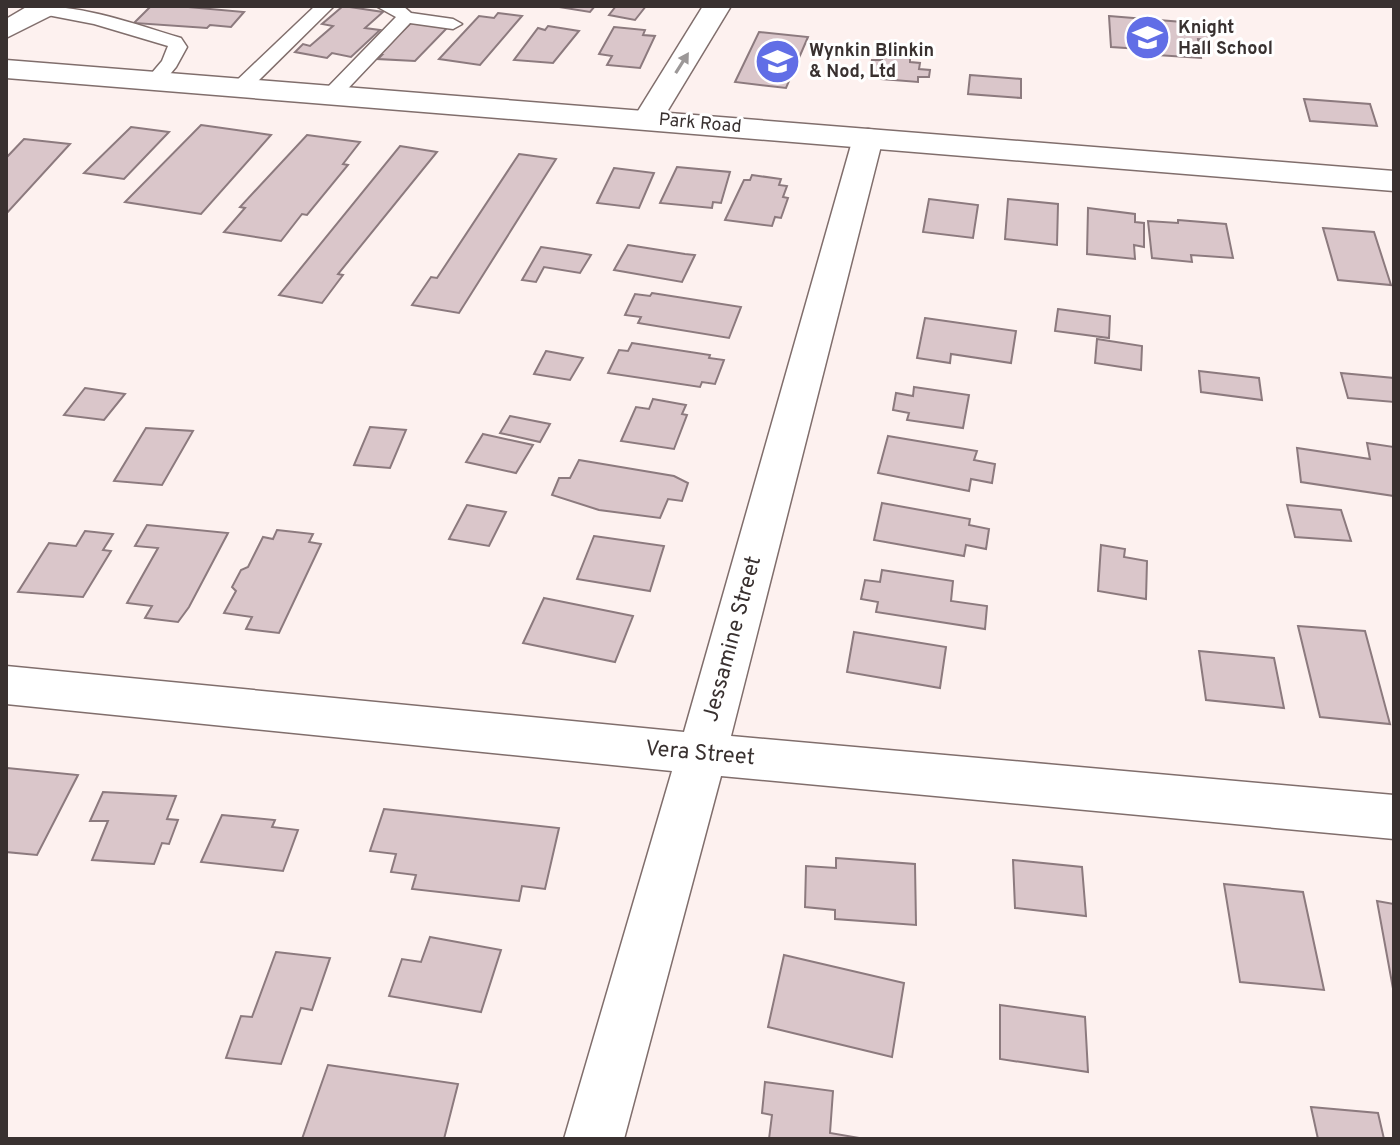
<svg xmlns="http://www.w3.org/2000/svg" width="1400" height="1145" viewBox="0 0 1400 1145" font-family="Overpass,sans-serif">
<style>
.building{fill:#dac6ca;stroke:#8c7a7e;stroke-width:2}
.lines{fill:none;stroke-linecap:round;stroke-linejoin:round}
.service-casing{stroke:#806e6c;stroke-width:3}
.minor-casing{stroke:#806e6c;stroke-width:3}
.secondary-casing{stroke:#806e6c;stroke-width:3}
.service{fill:#fff;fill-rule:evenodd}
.minor{fill:#fff;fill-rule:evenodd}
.secondary{fill:#fff;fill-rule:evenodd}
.oneway{fill:#9c9898}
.labels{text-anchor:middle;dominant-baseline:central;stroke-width:6;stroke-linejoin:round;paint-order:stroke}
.far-poi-label{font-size:18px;font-weight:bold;fill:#393130;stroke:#fff;text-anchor:start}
.far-street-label{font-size:18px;fill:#393130;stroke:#fff}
.street-label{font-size:22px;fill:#393130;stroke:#fff}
</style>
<rect width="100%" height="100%" fill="#fdf1ef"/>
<!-- building -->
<g class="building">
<polygon points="151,6 177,6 244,12 231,27 210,25 207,28 134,23"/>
<polygon points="343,6 383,12 365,28 380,30 351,57 332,53 327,58 295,52 303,44 310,46 333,26 322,24"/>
<polygon points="553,6 595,6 590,12"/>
<polygon points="616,6 646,6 635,20 609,15"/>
<polygon points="498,13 522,16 480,65 439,59 479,16 494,18"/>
<polygon points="1109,16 1207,24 1210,40 1198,39 1201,58 1142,54 1141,49 1111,47"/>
<polygon points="411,23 447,28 415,61 378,59 382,55 378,55"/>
<polygon points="548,26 579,31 553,63 514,60 538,28 545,30"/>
<polygon points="614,27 645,30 643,35 655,36 640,68 607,65 612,56 599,54"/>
<polygon points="759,32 808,37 786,88 735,82"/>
<polygon points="882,55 910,57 910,62 920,63 919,69 930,70 929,77 918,77 918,82 869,78 872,60 882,60"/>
<polygon points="970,75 1021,79 1021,98 968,94"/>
<polygon points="1304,99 1370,104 1377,126 1310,121"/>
<polygon points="201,125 271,135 201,214 125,202"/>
<polygon points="131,127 169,132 124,179 84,173"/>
<polygon points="307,135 360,142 343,164 348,165 307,215 302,214 281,241 224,232 245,208 240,207"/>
<polygon points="24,139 70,144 6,214 6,158"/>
<polygon points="400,146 437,152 338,274 343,275 322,303 279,295"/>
<polygon points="519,154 556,159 459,313 412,305 431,277 437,278"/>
<polygon points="677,167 730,172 721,203 713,202 712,208 660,203"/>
<polygon points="614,168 654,173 639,208 597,203"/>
<polygon points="752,175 781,179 779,185 787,186 783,197 788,198 781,218 775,217 772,226 725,220 744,180 750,180"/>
<polygon points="929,199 978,205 973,238 923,232"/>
<polygon points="1008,199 1058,204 1057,245 1005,239"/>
<polygon points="1088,208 1135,214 1135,222 1144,223 1144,247 1134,245 1135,259 1087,254"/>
<polygon points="1178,220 1226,224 1233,258 1191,255 1192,262 1152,258 1148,221 1178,223"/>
<polygon points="1323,228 1374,232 1391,285 1338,280"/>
<polygon points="628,245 685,254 695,255 682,282 614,270"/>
<polygon points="541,247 581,253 591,255 580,273 544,267 536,282 522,280"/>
<polygon points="652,293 741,307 729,338 638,323 641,317 625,315 635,294 650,296"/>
<polygon points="1058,309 1110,316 1109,338 1055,331"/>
<polygon points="925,318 1016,331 1011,363 951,354 950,363 917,358"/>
<polygon points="1097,339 1142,346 1141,370 1095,363"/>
<polygon points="632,343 710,355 709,358 724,360 715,384 702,382 700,387 608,373 619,350 628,351"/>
<polygon points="546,351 583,358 570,380 534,374"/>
<polygon points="1199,371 1259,378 1262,400 1201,392"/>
<polygon points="1341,373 1394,378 1394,402 1348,398"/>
<polygon points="914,387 969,395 963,428 907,420 909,413 893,410 896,393 913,396"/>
<polygon points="85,388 125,394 104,420 64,415"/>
<polygon points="653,399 686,405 682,414 687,415 674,449 621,441 636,407 649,409"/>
<polygon points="510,416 550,424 540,442 500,433"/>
<polygon points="370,427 406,430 390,468 354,465"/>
<polygon points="146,428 193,431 162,485 114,481"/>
<polygon points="483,434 533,445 516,473 466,462"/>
<polygon points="888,436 977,451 974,460 995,464 992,483 971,479 969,491 878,473"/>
<polygon points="1367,443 1394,447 1394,496 1301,482 1297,448 1370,459"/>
<polygon points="579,460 674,476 688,483 682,501 668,499 660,518 599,510 552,495 559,478 570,478"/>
<polygon points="882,503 970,519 969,525 989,529 986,549 966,545 964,556 874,540"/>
<polygon points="467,505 506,512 489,546 449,539"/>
<polygon points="1287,505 1341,510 1351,541 1295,537"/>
<polygon points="147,525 228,533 189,607 178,622 145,618 152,606 127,603 158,548 135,546"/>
<polygon points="277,530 313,534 309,542 321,544 279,633 246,629 252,617 224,613 236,591 232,587 241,570 248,567 263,537 273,539"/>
<polygon points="85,531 113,534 103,550 111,551 83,597 18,592 49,543 76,546"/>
<polygon points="594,536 664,546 650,591 577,579"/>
<polygon points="1101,545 1125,549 1124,557 1147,561 1146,599 1098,591"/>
<polygon points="882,570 953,581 951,601 987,606 985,629 876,612 878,602 861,599 865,580 880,582"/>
<polygon points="544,598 633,616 615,662 523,643"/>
<polygon points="1298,626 1365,631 1390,724 1320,717"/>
<polygon points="854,632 946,647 940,688 847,672"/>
<polygon points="1199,651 1274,658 1284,708 1206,700"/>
<polygon points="7,768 78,775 37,855 6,852"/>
<polygon points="103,792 176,796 167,819 178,820 169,844 162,843 154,864 92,860 108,821 90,821"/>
<polygon points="384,809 559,828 545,889 522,886 519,901 412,889 416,875 391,872 396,854 370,851"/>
<polygon points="222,815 275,820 272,827 298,830 283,871 201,862"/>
<polygon points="836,858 915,864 916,925 835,919 835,910 805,907 806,866 836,868"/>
<polygon points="1013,860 1082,867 1086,916 1015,908"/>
<polygon points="1224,884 1303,892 1324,990 1240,982"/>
<polygon points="1377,901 1394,904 1394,994"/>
<polygon points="430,937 501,950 481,1012 389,996 402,959 421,962"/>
<polygon points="276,952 330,958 312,1010 301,1008 281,1064 226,1058 241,1016 252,1017"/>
<polygon points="784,955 904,983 892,1057 768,1027"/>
<polygon points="1000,1005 1085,1017 1088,1072 1000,1059"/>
<polygon points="328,1065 458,1084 444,1139 302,1139"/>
<polygon points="765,1082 833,1091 830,1133 865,1139 769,1139 772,1115 762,1113"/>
<polygon points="1311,1107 1378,1113 1384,1139 1318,1139"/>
</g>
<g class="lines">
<defs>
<g id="service">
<path d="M 36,6 C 86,6 134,24 181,38 L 187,47 L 176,67 L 161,85 L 147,85 L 145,81 L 162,61 L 168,46 L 94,24 L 37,13 Z"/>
<polygon points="315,6 334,6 247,92 233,92 231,88 233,84"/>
<polygon points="376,6 403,6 411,13 453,19 462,24 453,29 410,23 338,99 324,99 322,95 324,91 396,17"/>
</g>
<g id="minor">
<polygon points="703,6 731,6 659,125 648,128 637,125 633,119"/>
<polygon points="868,129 879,131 883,138 731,736 1394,795 1394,839 721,776 624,1139 564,1139 672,771 6,704 6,666 684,732 853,138 857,131"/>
</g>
<g id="secondary">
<polygon points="28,6 62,6 58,12 6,38 6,19"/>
<polygon points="6,60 1394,171 1394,191 6,78"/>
</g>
</defs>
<!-- service casing -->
<use href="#service" class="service-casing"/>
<!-- minor casing -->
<use href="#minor" class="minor-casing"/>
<!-- secondary casing -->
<use href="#secondary" class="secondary-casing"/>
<!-- service -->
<use href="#service" class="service"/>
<!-- minor -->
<use href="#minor" class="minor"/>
<!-- secondary -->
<use href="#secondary" class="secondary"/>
</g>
<!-- one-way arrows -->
<defs><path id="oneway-solid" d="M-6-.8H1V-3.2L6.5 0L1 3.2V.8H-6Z" transform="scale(2)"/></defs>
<use class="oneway" href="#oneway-solid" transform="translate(682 63) rotate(-58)"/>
<!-- icons -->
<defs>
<symbol id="school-disc" viewBox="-11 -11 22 22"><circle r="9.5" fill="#616ee6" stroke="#fff"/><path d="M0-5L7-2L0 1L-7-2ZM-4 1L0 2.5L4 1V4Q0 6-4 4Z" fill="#fff"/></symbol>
</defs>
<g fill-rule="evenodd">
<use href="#school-disc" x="1122" y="12" width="51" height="51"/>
<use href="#school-disc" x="752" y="36" width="51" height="51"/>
</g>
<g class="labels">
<!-- far-poi labels -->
<g class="far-poi-label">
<text x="1178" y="28">Knight<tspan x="1178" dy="21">Hall School</tspan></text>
<text x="809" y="51">Wynkin Blinkin<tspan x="809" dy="21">&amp; Nod, Ltd</tspan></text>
</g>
<!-- far-street labels -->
<g class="far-street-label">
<text transform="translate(700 124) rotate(5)">Park Road</text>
</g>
<!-- street labels -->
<g class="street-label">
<text transform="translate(733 639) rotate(-75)">Jessamine Street</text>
<text transform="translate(700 754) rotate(5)">Vera Street</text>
</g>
</g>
<!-- border -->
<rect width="1400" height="1145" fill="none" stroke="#393130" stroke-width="16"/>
</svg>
